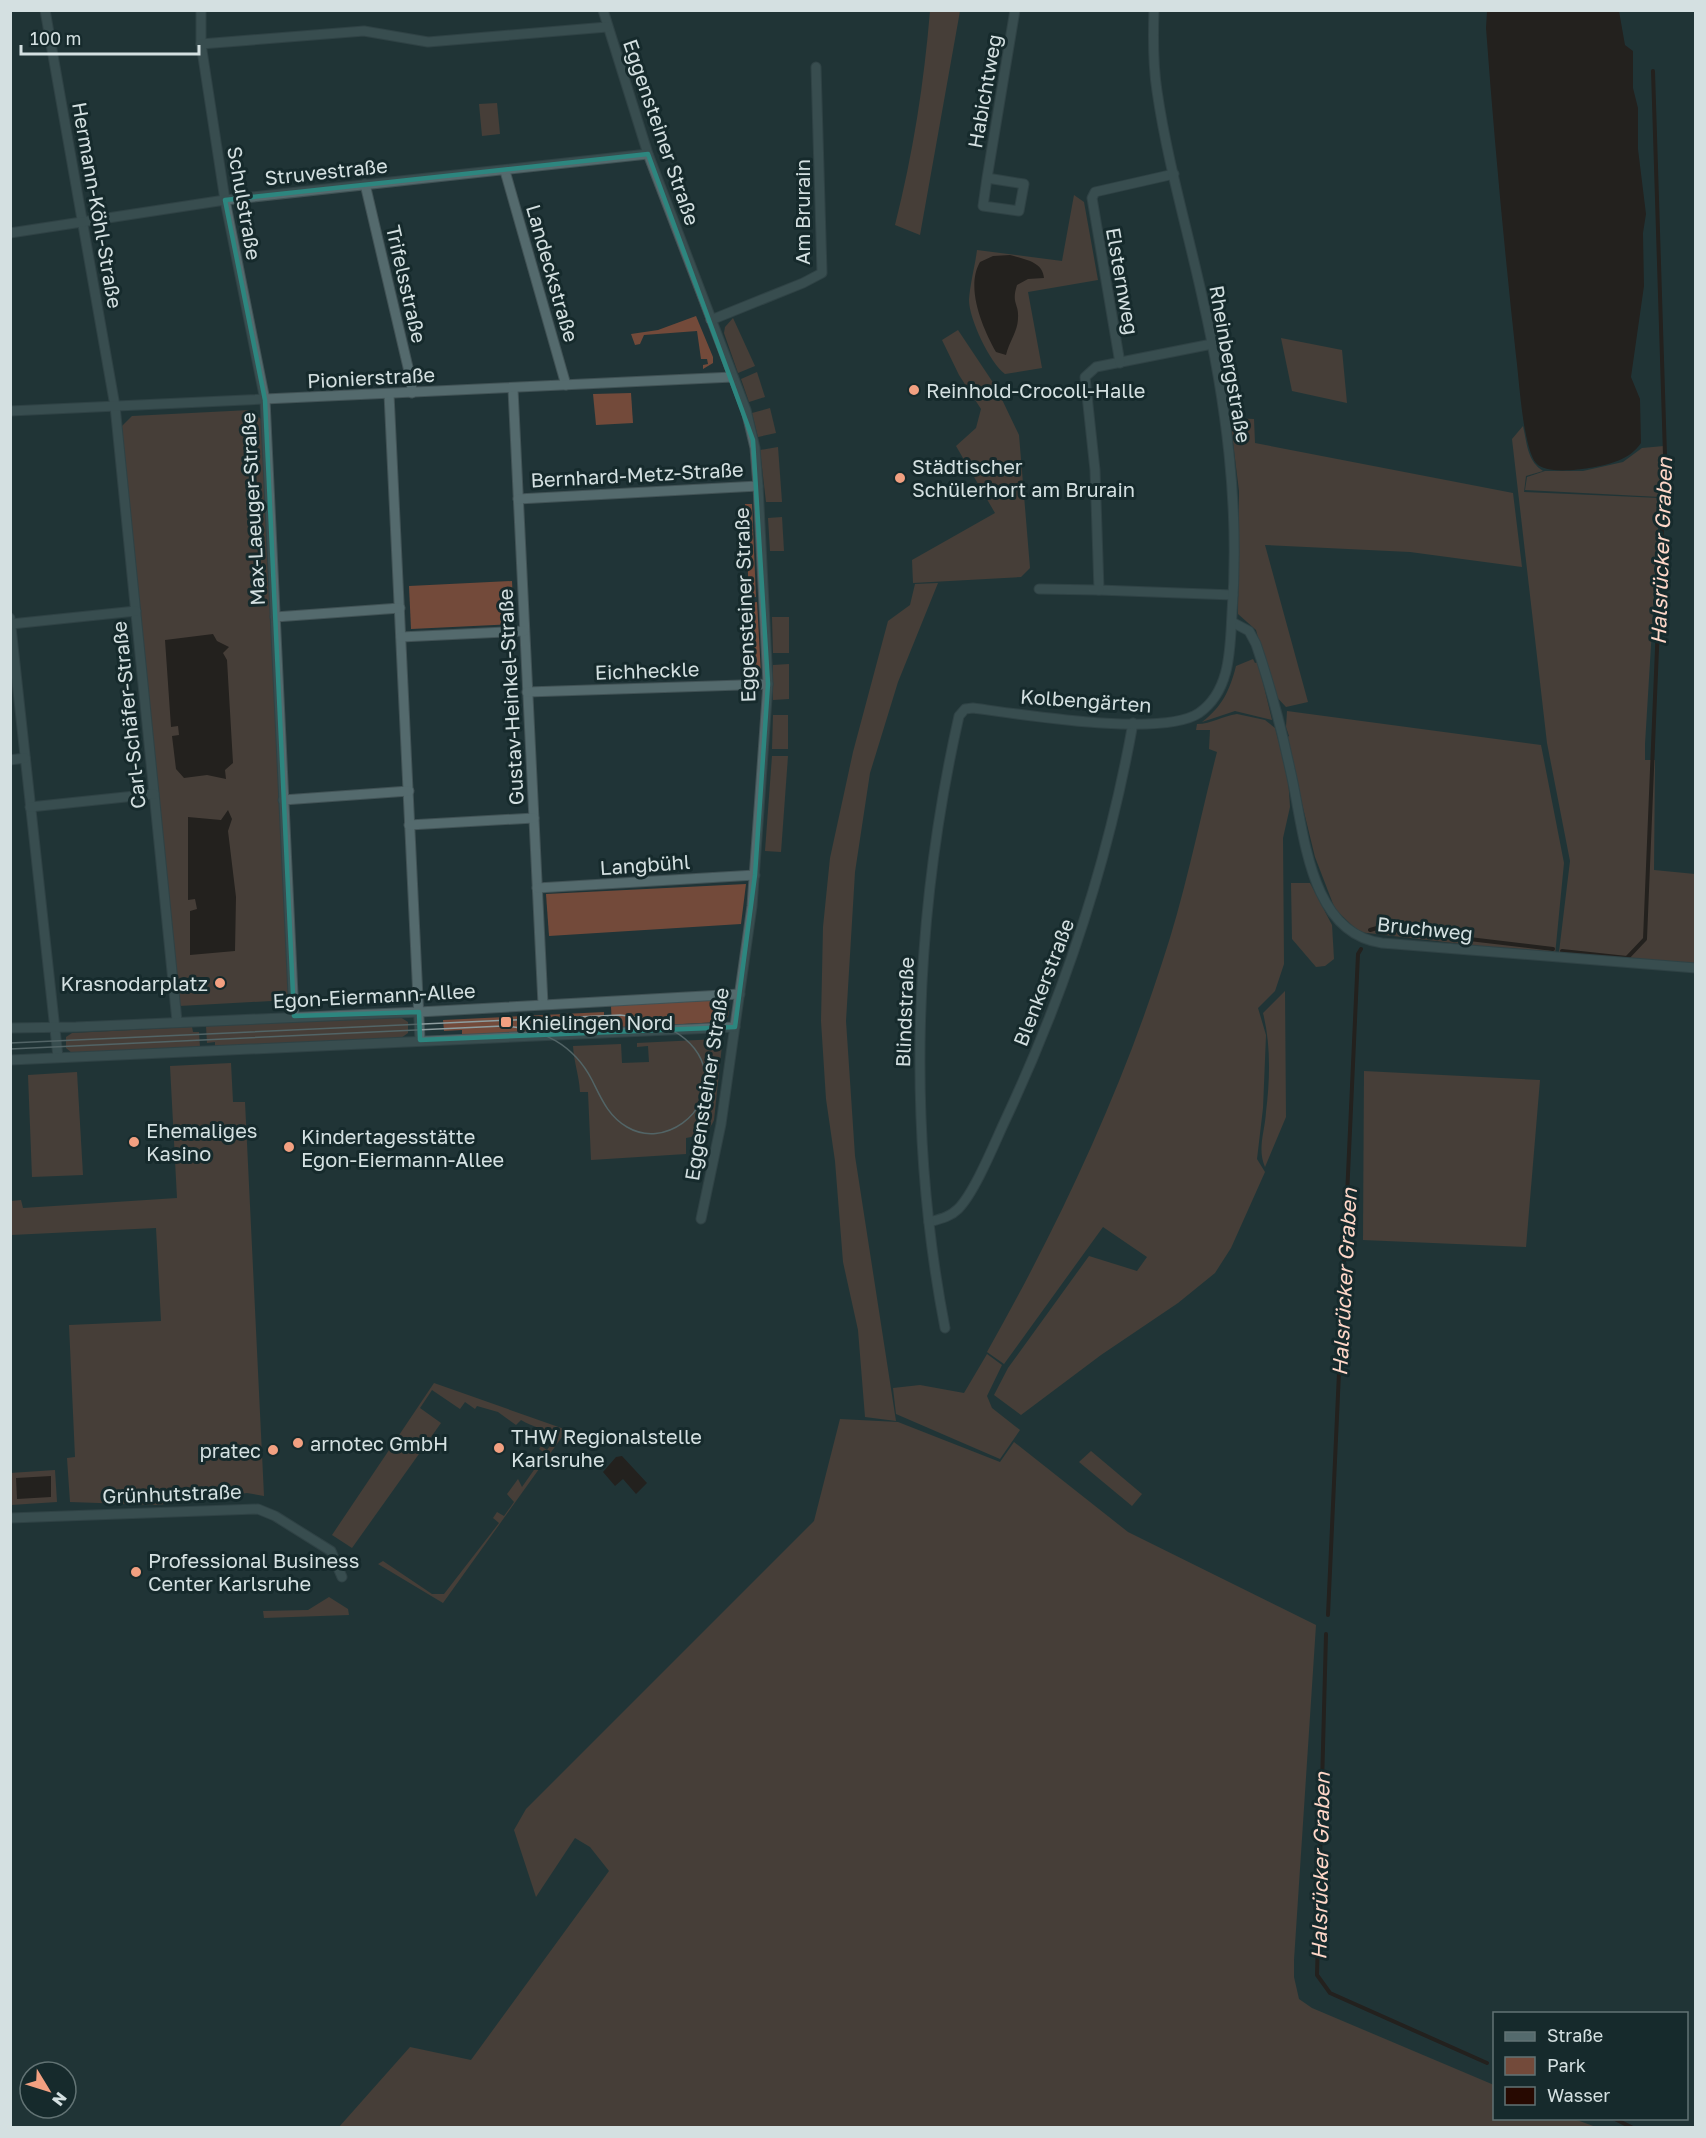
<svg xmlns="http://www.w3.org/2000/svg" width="1706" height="2138" viewBox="0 0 1706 2138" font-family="'Golos Text',sans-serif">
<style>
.green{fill:#734a3a}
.water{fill:#270901}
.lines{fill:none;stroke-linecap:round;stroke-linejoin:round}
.stream{stroke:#270901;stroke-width:4}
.street-casing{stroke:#415255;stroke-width:11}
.street{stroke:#546a6d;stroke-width:9}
.tram{stroke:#8e9d9f;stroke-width:1.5}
.marked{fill:none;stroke:#2d867f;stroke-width:4.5;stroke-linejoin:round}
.poi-dot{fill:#f2a081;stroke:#162a2c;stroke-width:2}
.labels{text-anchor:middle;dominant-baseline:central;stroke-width:6;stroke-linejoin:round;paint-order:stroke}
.street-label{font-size:20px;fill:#d4e0e1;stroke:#162a2c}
.poi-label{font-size:20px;fill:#d4e0e1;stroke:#162a2c;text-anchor:start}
.water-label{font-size:21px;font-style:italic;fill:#ffd7c8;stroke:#162a2c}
</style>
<rect width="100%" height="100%" fill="#203437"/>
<!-- green -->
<g class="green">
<path d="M 930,11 L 960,11 L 920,235 L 895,225 C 913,154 924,83 930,11 Z"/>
<polygon points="497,103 500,134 482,136 479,104"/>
<path d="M 1074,195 L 1084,202 L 1098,280 L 1028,292 L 1042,368 L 1005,374 C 990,363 969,319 969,300 C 970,284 975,266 977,250 L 1062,261 Z"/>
<polygon points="696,316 713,357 713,363 703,369 703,365 708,364 707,359 701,359 697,331 644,335 640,344 635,345 631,334 658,330"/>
<polygon points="733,318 755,366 738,373 724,333 725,327"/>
<polygon points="958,330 996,387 1019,435 1030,568 1021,577 913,583 912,560 995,513 956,446 976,428 981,409 959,375 942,340"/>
<polygon points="1281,338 1342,350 1347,403 1292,391"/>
<polygon points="757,372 765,397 749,402 741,379"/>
<polygon points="631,393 633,423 596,425 593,394"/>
<polygon points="770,408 776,433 758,437 752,413"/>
<polygon points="250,410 261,419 289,1000 179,1006 121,427 132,416"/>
<polygon points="1230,418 1254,419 1255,443 1513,493 1522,567 1410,552 1265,545 1308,702 1286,707 1273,693 1256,630 1238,614 1239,491"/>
<path d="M 1523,426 C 1527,443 1527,461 1543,471 L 1526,476 L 1524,492 L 1660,498 L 1645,744 L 1645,760 L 1655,760 L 1654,870 L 1695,874 L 1695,964 L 1564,956 L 1559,952 L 1570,861 L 1547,743 L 1512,439 Z"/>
<polygon points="1664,446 1660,497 1525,490 1527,477 1545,471 1583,471 1623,462 1642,448"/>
<polygon points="778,447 782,502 766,502 760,450"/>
<polygon points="745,504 752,504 756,597 749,598"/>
<polygon points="782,517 784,551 770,551 768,518"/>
<polygon points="512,581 514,624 411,629 409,586"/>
<polygon points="938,583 898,682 870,773 855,872 846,1021 855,1156 896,1421 865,1417 858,1330 843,1262 835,1161 826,1099 821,1021 823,927 830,858 853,752 888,621 910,605 915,584"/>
<polygon points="757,602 761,674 753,674 749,603"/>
<polygon points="772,617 789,617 789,653 773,653"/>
<path d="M 1253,659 L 1255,663 L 1258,662 L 1272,720 L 1235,711 L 1202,722 C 1222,707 1230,690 1236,666 Z"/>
<polygon points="789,664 789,699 773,700 773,665"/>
<polygon points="1287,711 1541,745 1564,863 1555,955 1359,932 1335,909 1315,857 1286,738 1289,736 1286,727"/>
<path d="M 1237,714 L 1265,720 L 1275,728 L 1288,777 L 1290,807 L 1283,838 L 1284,964 L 1275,991 L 1258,1008 L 1266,1035 L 1263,1108 L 1257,1159 L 1265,1172 L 1231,1248 L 1215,1273 L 1178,1303 L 1101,1355 L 1021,1415 L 994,1395 L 1008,1368 L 1089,1256 L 1137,1271 L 1147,1257 L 1103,1227 L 1004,1364 L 987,1352 C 1057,1228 1118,1099 1162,963 C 1185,895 1199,822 1217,752 L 1209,749 L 1210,730 L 1196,730 L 1197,724 C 1212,724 1222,716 1237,714 Z"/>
<polygon points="773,715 788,715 788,749 772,749"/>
<polygon points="772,756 788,756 781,852 765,851"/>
<polygon points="1291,883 1310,883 1332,925 1334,959 1325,966 1316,967 1292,939"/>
<polygon points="746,884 741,924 549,936 546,894"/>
<path d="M 1285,991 L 1286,1117 L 1265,1167 C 1257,1149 1265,1131 1266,1112 C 1270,1080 1271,1044 1263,1013 Z"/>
<polygon points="720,1000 729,1006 728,1017 725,1021 719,1022 612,1028 611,1006"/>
<polygon points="604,1012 604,1028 462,1035 462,1030 444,1031 443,1020"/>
<polygon points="400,1017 408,1022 408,1033 401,1038 215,1047 215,1042 207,1043 206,1026"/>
<polygon points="192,1027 193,1032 199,1032 200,1048 72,1053 66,1048 66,1037 72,1033"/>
<path d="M 718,1039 L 722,1045 L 714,1120 C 708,1134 700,1135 686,1138 L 686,1154 L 591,1160 L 588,1092 L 580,1092 C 579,1075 574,1063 573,1046 L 621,1044 L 622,1063 L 649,1062 L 648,1046 L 637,1047 L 637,1043 Z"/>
<polygon points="231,1063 233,1102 245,1102 264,1496 247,1493 157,1505 70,1502 67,1458 75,1457 69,1325 161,1321 156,1228 11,1235 11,1201 21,1200 23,1208 177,1198 170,1066"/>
<polygon points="1364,1071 1540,1080 1526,1247 1363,1240"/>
<polygon points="77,1072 83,1175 32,1177 28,1075"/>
<polygon points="987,1354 1002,1365 987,1396 992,1408 1020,1430 1000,1459 896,1414 893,1388 920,1385 964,1393"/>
<path d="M 434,1383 L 567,1430 L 443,1603 L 378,1564 L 383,1561 L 432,1594 L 444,1594 L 499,1523 L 493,1518 L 497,1512 L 504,1516 L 514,1502 L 507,1494 L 518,1479 L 522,1487 L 536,1467 L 534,1456 L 541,1460 L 545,1453 L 539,1449 L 541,1446 L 547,1450 L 557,1436 C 544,1427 533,1428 521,1420 L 516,1425 L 498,1412 L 477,1406 L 475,1409 L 465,1402 L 460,1409 L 432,1390 L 420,1408 L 441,1423 L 352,1548 L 332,1535 Z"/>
<polygon points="840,1419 898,1422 1000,1462 1014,1442 1128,1532 1316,1625 1294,1960 1294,1977 1299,1999 1312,2008 1494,2085 1494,2118 1574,2119 1596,2127 339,2127 410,2047 471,2060 609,1871 590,1847 575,1838 536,1897 514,1830 526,1809 814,1521"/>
<polygon points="1091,1451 1142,1494 1132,1506 1079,1462"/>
<polygon points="55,1470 57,1502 11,1505 10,1473"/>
<polygon points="329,1597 348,1609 349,1615 264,1618 263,1611 308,1610"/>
</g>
<!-- water -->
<g class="water">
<path d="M 1487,11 L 1619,11 L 1625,45 L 1633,51 L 1633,88 L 1638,108 L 1638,149 L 1646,214 L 1643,233 L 1644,286 L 1631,377 L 1640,399 L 1641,443 C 1630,460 1608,465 1589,468 C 1576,470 1545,474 1536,463 C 1523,448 1519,377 1516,356 C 1504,246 1494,137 1486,28 Z"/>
<path d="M 1010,255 C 1023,259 1043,261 1044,278 L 1028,279 L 1017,285 C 1011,304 1019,303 1018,318 C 1018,331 1009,342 1006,355 L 996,352 C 983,329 965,288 980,262 L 993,256 Z"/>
<polygon points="213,634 217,641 229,647 223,653 227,660 233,763 225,770 226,779 207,775 184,778 176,769 172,736 179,735 178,726 171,727 165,640"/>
<polygon points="228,810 232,819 228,831 236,897 235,951 190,955 190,911 197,909 195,899 188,900 188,817 221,820"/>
<polygon points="622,1456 647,1483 636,1494 623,1479 615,1486 603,1472 616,1457"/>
<polygon points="51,1476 51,1497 17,1499 16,1478"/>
</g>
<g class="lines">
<!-- stream -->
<g class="stream">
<polyline points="1370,930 1377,928 1553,949"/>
<polyline points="1562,951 1627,958 1645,939 1665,455 1653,71"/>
<polyline points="1328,1615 1358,954 1361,949"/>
<polyline points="1326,1634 1317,1975 1330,1993 1487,2063"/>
<polyline points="1613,2118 1633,2128"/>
</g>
<defs>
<g id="street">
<polyline points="45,10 115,406 177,1021"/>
<polyline points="201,10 201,44 225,200 265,400 294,1016"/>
<polyline points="603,10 648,154 746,410 755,448 758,486 768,684 752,906 721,1124 701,1219"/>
<polyline points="201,44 364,31 428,42 607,27"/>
<polyline points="505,171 566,385"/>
<polyline points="987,178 1024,184 1019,211 983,206 987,178 1015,10"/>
<polyline points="365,184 411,380 412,393"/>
<polyline points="10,233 225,200 648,154"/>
<polyline points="711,320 803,283 822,273 816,67"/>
<polyline points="1212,344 1096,367 1085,377 1095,470 1099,590 1233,595"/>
<polyline points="1120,363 1092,198 1095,192 1174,174"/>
<polyline points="513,389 543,1004"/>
<polyline points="389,394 420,1040"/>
<polyline points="10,411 733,377"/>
<polyline points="518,499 758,486"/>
<polyline points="1039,589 1099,590"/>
<polyline points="275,617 400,608"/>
<polyline points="10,618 58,1057"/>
<path d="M 1232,622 L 1249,631 L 1256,644 C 1270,685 1281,727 1290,769 C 1304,826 1307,933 1382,943 L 1696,968"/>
<polyline points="11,624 136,611"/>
<polyline points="401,637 524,631"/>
<polyline points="527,692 768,684"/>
<polyline points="10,760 25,758"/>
<polyline points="283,800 409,791"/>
<polyline points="30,807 154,794"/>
<polyline points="409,825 534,818"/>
<polyline points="537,888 755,875"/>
<polyline points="10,1028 76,1027 419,1012 740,994"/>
<polyline points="10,1060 735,1027"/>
<path d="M 929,1222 C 940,1219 950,1217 958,1209 C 974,1193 993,1147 1003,1125 C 1064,996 1108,863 1133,723"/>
<path d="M 945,1328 C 906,1127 914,915 959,716 L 965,709 L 973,708 C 1020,714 1162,738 1199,713 C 1231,691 1230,648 1232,613 C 1240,506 1226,401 1202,296 C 1187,228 1167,160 1157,91 C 1153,65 1153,37 1154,10"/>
<polyline points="10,1518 258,1509 275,1516 331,1551 342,1577"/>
</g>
</defs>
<!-- street casing -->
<use href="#street" class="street-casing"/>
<!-- street -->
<use href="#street" class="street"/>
<!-- tram -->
<path class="tram" d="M 10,1043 L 620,1015 C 654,1018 698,1034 705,1072 C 712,1113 664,1149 627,1127 C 608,1116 601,1098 592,1080 C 574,1045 542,1028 503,1026 L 10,1049"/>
</g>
<!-- marked area -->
<path d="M0 0H1706V2138H0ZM 648,154 L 753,440 L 768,684 L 755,875 L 735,1027 L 420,1040 L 419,1012 L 294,1016 L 265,400 L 225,200 Z" fill="#203437" fill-opacity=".55" fill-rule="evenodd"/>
<path class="marked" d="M 648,154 L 753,440 L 768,684 L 755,875 L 735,1027 L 420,1040 L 419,1012 L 294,1016 L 265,400 L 225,200 Z"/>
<!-- markers -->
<g class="poi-dot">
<circle cx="914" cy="390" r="6"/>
<circle cx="900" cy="478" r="6"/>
<circle cx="220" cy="983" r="6"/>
<rect x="500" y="1016" width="12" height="12" rx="3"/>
<circle cx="134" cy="1142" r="6"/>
<circle cx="289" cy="1147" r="6"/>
<circle cx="298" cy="1443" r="6"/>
<circle cx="499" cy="1448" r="6"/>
<circle cx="273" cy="1450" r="6"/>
<circle cx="136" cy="1572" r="6"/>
</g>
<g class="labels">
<!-- street labels -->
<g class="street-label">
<text transform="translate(984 91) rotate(-80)">Habichtweg</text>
<text transform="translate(662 132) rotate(71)">Eggensteiner Straße</text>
<text transform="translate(326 171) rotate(-6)">Struvestraße</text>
<text transform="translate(245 203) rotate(80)">Schulstraße</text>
<text transform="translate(98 205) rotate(80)">Hermann-Köhl-Straße</text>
<text transform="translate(802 212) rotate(-90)">Am Brurain</text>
<text transform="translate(553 273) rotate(74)">Landeckstraße</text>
<text transform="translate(1123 281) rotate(80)">Elsternweg</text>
<text transform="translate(407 284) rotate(77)">Trifelsstraße</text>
<text transform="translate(1231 364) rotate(80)">Rheinbergstraße</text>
<text transform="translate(371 377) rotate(-3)">Pionierstraße</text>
<text transform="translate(637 474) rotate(-3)">Bernhard-Metz-Straße</text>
<text transform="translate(252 509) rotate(-93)">Max-Laeuger-Straße</text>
<text transform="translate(744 605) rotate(-92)">Eggensteiner Straße</text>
<text transform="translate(647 670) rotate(-2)">Eichheckle</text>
<text transform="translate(510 697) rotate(-93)">Gustav-Heinkel-Straße</text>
<text transform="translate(1086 700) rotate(4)">Kolbengärten</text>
<text transform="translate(128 715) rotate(-96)">Carl-Schäfer-Straße</text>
<text transform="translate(645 864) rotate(-4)">Langbühl</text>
<text transform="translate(1425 928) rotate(6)">Bruchweg</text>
<text transform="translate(1043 982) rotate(-69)">Blenkerstraße</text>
<text transform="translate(374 995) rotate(-3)">Egon-Eiermann-Allee</text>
<text transform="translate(904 1012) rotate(-88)">Blindstraße</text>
<text transform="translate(706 1084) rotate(-81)">Eggensteiner Straße</text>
<text transform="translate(172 1493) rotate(-2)">Grünhutstraße</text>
</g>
<!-- poi labels -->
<g class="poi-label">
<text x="926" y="390">Reinhold-Crocoll-Halle</text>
<text x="912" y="466">Städtischer<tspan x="912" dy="23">Schülerhort am Brurain</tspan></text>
<text x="208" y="983" text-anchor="end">Krasnodarplatz</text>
<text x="518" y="1022">Knielingen Nord</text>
<text x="146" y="1130">Ehemaliges<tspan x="146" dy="23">Kasino</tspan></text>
<text x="301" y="1136">Kindertagesstätte<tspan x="301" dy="23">Egon-Eiermann-Allee</tspan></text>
<text x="511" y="1436">THW Regionalstelle<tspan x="511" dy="23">Karlsruhe</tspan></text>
<text x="310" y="1443">arnotec GmbH</text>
<text x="261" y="1450" text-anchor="end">pratec</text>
<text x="148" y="1560">Professional Business<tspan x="148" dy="23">Center Karlsruhe</tspan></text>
</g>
<!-- water labels -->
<g class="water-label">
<text transform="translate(1661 551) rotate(-88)">Halsrücker Graben</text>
<text transform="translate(1344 1282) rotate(-87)">Halsrücker Graben</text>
<text transform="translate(1320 1866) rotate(-89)">Halsrücker Graben</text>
</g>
</g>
<!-- border -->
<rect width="1706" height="2138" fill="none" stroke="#d4e0e1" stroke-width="24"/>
<!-- legend -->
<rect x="1493" y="2012" width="195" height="108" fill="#162a2c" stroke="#627374" stroke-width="1.5"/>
<rect x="1505" y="2032" width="30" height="9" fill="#546a6d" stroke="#627374" stroke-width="1.5"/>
<text x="1547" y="2042" font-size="18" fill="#d4e0e1">Straße</text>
<rect x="1505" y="2057" width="30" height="18" fill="#734a3a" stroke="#627374" stroke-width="1.5"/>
<text x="1547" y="2072" font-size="18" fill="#d4e0e1">Park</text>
<rect x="1505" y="2087" width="30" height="18" fill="#270901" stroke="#627374" stroke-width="1.5"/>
<text x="1547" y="2102" font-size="18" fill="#d4e0e1">Wasser</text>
<!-- north arrow -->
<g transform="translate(48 2090) rotate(128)"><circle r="28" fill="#162a2c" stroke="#627374" stroke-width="1.5"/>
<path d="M0-4.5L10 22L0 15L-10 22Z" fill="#f2a081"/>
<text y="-9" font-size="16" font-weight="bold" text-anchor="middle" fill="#d4e0e1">N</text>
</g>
<!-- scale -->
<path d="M21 45v9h178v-9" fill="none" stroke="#d4e0e1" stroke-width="3"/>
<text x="30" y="45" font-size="18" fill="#d4e0e1" stroke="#162a2c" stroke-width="4.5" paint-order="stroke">100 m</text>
</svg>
